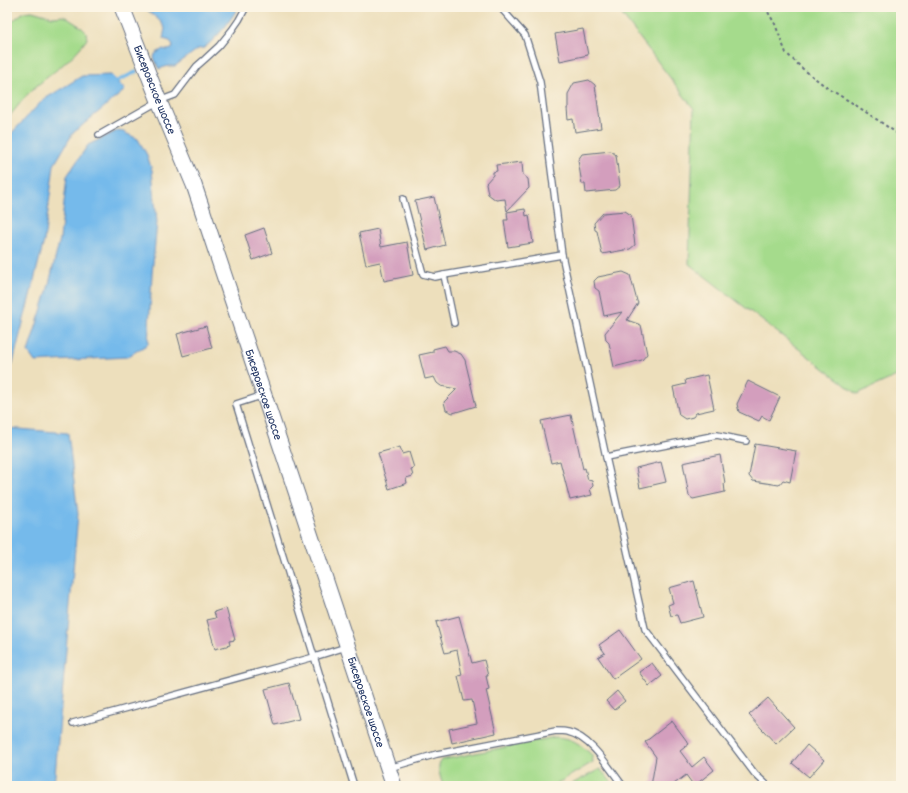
<svg xmlns="http://www.w3.org/2000/svg" width="908" height="793" viewBox="0 0 908 793" font-family="Pangolin,sans-serif">
<style>
.green{fill:#a5db8c;stroke:#608575}
.water{fill:#74baeb;stroke:#4874a4}
.lines{fill:none;stroke-linecap:round;stroke-linejoin:round}
.stream{stroke:#74baeb;stroke-width:3.5}
.building{fill:#d39ebd}
.service-casing{stroke:#646d7f;stroke-width:8}
.secondary-casing{stroke:#646d7f;stroke-width:17}
.path{stroke:#646d7f;stroke-width:2;stroke-dasharray:3 3;stroke-linecap:butt}
.service{stroke:#fff;stroke-width:5.5}
.secondary{stroke:#fff;stroke-width:15}
.labels{text-anchor:middle;dominant-baseline:central;stroke-width:3.5;stroke-linejoin:round;paint-order:stroke}
.street-label{font-size:11px;fill:#1b2f5e;stroke:#fcf5e5}
</style>
<rect width="100%" height="100%" fill="#fcf5e5"/>
<filter id="ink" filterUnits="userSpaceOnUse"><feTurbulence type="fractalNoise" baseFrequency=".025" numOctaves="2"/><feDisplacementMap in="SourceGraphic" scale="8" xChannelSelector="R" yChannelSelector="G"/><feConvolveMatrix kernelMatrix="1 2 1 2 8 2 1 2 1" color-interpolation-filters="sRGB"/></filter>
<filter id="wash" filterUnits="userSpaceOnUse"><feTurbulence type="fractalNoise" baseFrequency=".012" numOctaves="4" result="noise"/><feDisplacementMap in="SourceGraphic" scale="16" xChannelSelector="R" yChannelSelector="G"/><feGaussianBlur stdDeviation="0.9" result="paint"/><feColorMatrix in="noise" values="0 0 0 0 0 0 0 0 0 0 0 0 0 0 0 0 0 1.4 0 .05"/><feComposite in="paint" operator="in"/></filter>
<g filter="url(#wash)">
<rect width="100%" height="100%" fill="#eddfbc"/>
<!-- green -->
<g class="green">
<polygon points="616,7 901,7 901,374 857,394 689,264 694,109"/>
<path d="M 32,11 L 53,17 L 64,16 L 81,27 L 86,32 L 87,39 C 74,58 52,73 34,88 C 24,97 16,109 7,119 L 7,25 L 24,12 Z"/>
<path d="M 555,737 C 574,738 578,743 592,755 L 593,762 L 558,783 L 559,786 L 443,786 C 441,778 436,768 441,760 Z"/>
<polygon points="600,769 615,786 568,786"/>
</g>
<!-- water -->
<g class="water">
<polygon points="147,7 239,7 225,27 213,40 204,48 198,49 175,66 168,66 159,69 154,58 155,54 163,49 167,50 172,49 173,45 170,41 163,39 165,28 160,21 146,9"/>
<polygon points="111,75 125,90 73,133 54,165 44,241 12,366 7,366 7,138 43,100 82,76"/>
<polygon points="119,130 138,139 147,155 152,170 157,222 152,274 148,344 127,357 35,362 28,352 47,292 60,239 67,176 88,145"/>
<polygon points="7,428 68,433 78,514 54,786 7,786"/>
</g>
<g class="lines">
<!-- stream -->
<polyline class="stream" points="117,81 136,72"/>
</g>
<g id="blocks">
<!-- building -->
<g class="building">
<polygon points="583,29 588,55 560,61 555,34"/>
<polygon points="589,80 595,85 601,128 575,132 573,119 568,120 567,108 568,108 568,94 574,83"/>
<polygon points="611,151 616,155 620,186 615,190 586,193 585,184 582,184 578,160 582,154"/>
<polygon points="522,162 523,175 528,179 529,188 507,211 505,199 496,200 488,194 486,183 493,175 493,172 497,171 496,165"/>
<polygon points="434,197 445,245 427,250 415,201"/>
<polygon points="525,209 526,216 529,215 533,243 508,247 504,220 508,220 507,212"/>
<polygon points="625,211 631,215 635,245 630,249 602,254 597,231 595,230 594,223 603,213"/>
<polygon points="264,228 272,253 253,260 245,235"/>
<polygon points="378,229 381,247 407,242 413,275 384,281 380,262 366,265 359,233"/>
<polygon points="623,272 630,275 637,301 638,303 627,320 641,325 647,354 642,360 614,367 609,343 606,340 605,333 622,312 604,316 599,291 595,288 594,281 598,277"/>
<polygon points="206,326 212,348 183,356 177,334"/>
<polygon points="445,346 448,351 454,351 461,354 465,360 476,406 453,413 446,410 444,402 457,389 441,386 437,383 434,377 425,379 419,355 433,352 433,349"/>
<polygon points="707,375 714,409 696,413 693,417 685,419 679,415 673,387 686,384 685,380"/>
<polygon points="748,381 780,397 769,420 762,416 759,421 739,412 737,404"/>
<polygon points="571,415 583,469 585,468 588,480 592,481 593,486 590,489 592,495 570,500 560,461 551,463 541,421"/>
<polygon points="755,444 796,451 790,482 783,480 779,485 753,481 749,476"/>
<polygon points="400,447 402,454 409,452 414,468 411,469 413,476 406,478 407,483 389,489 378,453"/>
<polygon points="720,455 725,483 724,483 725,492 693,499 689,496 683,463"/>
<polygon points="661,462 666,482 640,488 636,468"/>
<polygon points="694,581 703,617 680,623 677,615 671,616 668,605 673,603 669,588"/>
<polygon points="226,608 235,640 229,641 230,645 215,649 207,620 216,618 214,612"/>
<polygon points="459,616 472,663 484,660 488,676 486,676 489,689 486,690 496,733 452,743 449,729 477,723 472,700 464,701 458,676 462,675 457,650 445,653 436,622"/>
<polygon points="620,630 641,659 613,679 598,657 605,653 599,645"/>
<polygon points="652,663 662,676 649,686 639,672"/>
<polygon points="289,683 299,719 275,725 265,689"/>
<polygon points="617,691 625,701 614,710 606,701"/>
<polygon points="768,698 794,727 776,744 749,715"/>
<polygon points="672,721 689,744 680,751 692,767 704,757 714,770 694,786 686,775 674,784 674,786 651,786 656,757 645,742"/>
<polygon points="807,745 824,760 809,777 792,763"/>
</g>
</g>
</g>
<g filter="url(#ink)">
<use href="#blocks" fill-opacity="0" stroke="#646d7f" stroke-width="1"/>
<g class="lines">
<defs>
<g id="service">
<polyline points="500,7 525,35 540,82 562,255 606,457 645,629 755,774 768,786"/>
<polyline points="99,135 159,101 175,95 197,66 205,59 219,46 232,30 239,20 246,7"/>
<polyline points="403,199 423,274 435,277 444,275"/>
<polyline points="454,323 444,275 562,255"/>
<polyline points="264,395 236,404 354,786"/>
<polyline points="606,457 717,435 746,441"/>
<polyline points="73,723 314,657 346,647"/>
<path d="M 389,768 L 437,754 L 556,731 C 560,731 565,731 568,732 C 591,737 609,768 623,786"/>
</g>
<g id="secondary">
<path id="s1" d="M 122,7 L 159,101 L 194,185 L 394,786"/>
</g>
</defs>
<!-- service casing -->
<use href="#service" class="service-casing"/>
<!-- secondary casing -->
<use href="#secondary" class="secondary-casing"/>
<!-- path -->
<polyline class="path" points="765,7 775,24 786,53 803,69 829,89 854,104 901,136"/>
<!-- service -->
<use href="#service" class="service"/>
<!-- secondary -->
<use href="#secondary" class="secondary"/>
</g>
</g>
<g class="labels">
<!-- street labels -->
<g class="street-label">
<text stroke="none"><textPath href="#s1" startOffset="89">Бисеровское шоссе</textPath></text>
<text stroke="none"><textPath href="#s1" startOffset="413">Бисеровское шоссе</textPath></text>
<text stroke="none"><textPath href="#s1" startOffset="737">Бисеровское шоссе</textPath></text>
</g>
</g>
<!-- margin -->
<rect width="908" height="793" fill="none" stroke="#fcf5e5" stroke-width="24"/>
</svg>
